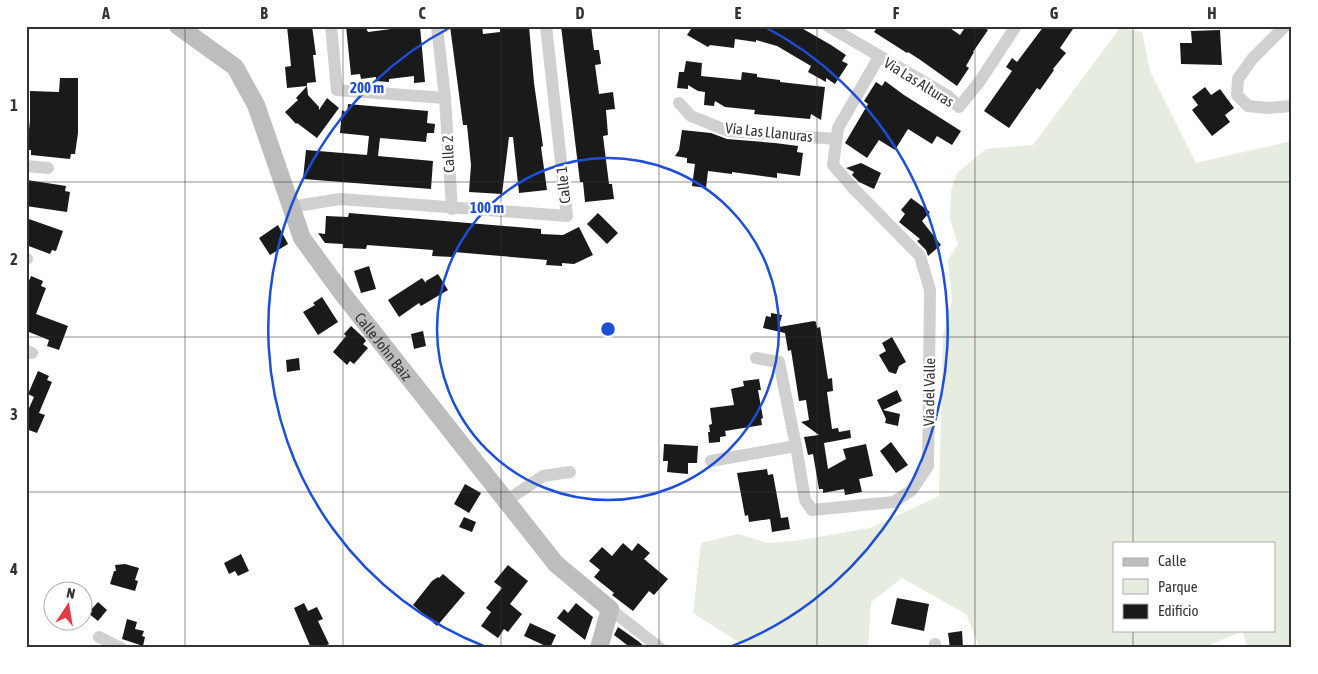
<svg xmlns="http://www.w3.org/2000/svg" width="1318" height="674" viewBox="0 0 1318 674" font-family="'Asap Condensed',sans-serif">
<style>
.green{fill:#e6ecdf;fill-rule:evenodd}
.building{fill:#1a1a1a}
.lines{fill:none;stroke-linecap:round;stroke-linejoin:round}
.street{stroke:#d0d0d0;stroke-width:12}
.secondary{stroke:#bdbdbd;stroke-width:18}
.grid{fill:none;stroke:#333;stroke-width:1;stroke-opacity:0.55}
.ring{fill:none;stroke:#1d4ed8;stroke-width:2.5}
.labels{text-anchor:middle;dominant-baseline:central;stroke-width:5;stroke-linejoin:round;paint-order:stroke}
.street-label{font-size:15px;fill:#333;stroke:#fff}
.centre{fill:#1d4ed8;stroke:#fff;stroke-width:2.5}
.ring-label{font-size:15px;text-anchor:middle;font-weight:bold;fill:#1d4ed8;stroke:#fff;stroke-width:5;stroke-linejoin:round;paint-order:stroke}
.neatline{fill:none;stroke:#333;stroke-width:2}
.grid-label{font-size:16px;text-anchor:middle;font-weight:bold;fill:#333}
</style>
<rect width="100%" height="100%" fill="#fff"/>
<!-- green -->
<path class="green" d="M 1120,28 L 1142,32 L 1150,71 L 1196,163 L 1292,141 L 1292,648 L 1247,648 L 1243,631 L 1202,648 L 980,648 L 966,614 L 902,578 L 871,602 L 868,648 L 748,648 L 693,613 L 701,543 L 738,534 L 768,543 L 794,541 L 870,528 L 939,496 L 943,335 L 952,301 L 948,260 L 958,244 L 950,219 L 951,191 L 957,173 L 986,149 L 1033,145 ZM 1114,543 L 1274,543 L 1274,630 L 1114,630 Z"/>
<!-- building -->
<g class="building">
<polygon points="287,26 312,26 316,55 313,55 316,82 307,83 307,86 287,88 285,67 291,66"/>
<polygon points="346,26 365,26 368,32 391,29 391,26 420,26 425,82 414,83 414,76 389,79 389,82 376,81 376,77 361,79 360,74 351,75"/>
<polygon points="450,26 482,26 483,34 500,32 500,26 529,26 534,83 543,146 541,147 547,190 519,193 513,137 509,137 502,194 469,192 471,165 467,125 463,125"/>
<polygon points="561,26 591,26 594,50 599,50 601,64 595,65 599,94 613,92 615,109 606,110 608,135 603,136 609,184 612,184 614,199 585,202 583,182 580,182"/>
<polygon points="693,26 798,26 831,45 846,55 842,61 848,64 835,84 826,78 826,82 808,72 811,66 777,46 756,40 756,42 735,39 734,48 710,45 708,47 687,35"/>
<polygon points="878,26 947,26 960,35 966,26 981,26 988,30 973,52 974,52 966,66 969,68 957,86 919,59 908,52 907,53 874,32"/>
<polygon points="1044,26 1075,26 1060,48 1066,53 1053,69 1054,70 1040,90 1037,88 1009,128 984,111 1012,71 1006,67 1012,58 1017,62"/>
<polygon points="1220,30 1222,65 1181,64 1180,43 1192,43 1191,31"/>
<polygon points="686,61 702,63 701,76 741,80 742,72 757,74 757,77 780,80 780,82 825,87 821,120 811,114 810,119 754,114 755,110 725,107 715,101 714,106 704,105 705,92 698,91 688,85 688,89 677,88 679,72 684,72"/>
<polygon points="60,78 78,78 78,133 75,154 71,154 70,159 31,155 31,150 27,150 30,120 30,91 59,92"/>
<polygon points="885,81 904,95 961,131 952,145 937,136 932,144 908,129 895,150 879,140 867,158 845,143 868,104 864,101 876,82 882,86"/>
<polygon points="307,86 308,95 319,107 319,110 327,98 339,108 317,138 297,123 296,124 285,112 298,100 296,98"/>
<polygon points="1205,87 1211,95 1220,89 1234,108 1225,115 1230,122 1212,136 1192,110 1198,105 1192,97"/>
<polygon points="348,104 428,111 427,123 435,124 434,133 427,133 426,142 380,138 378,156 433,161 431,189 303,179 306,150 367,155 369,136 340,133 342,110 347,113"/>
<polygon points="682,130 711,133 727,139 775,143 798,146 797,152 803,153 800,176 777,173 777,178 732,172 732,174 708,171 706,188 692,186 695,164 687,163 687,158 675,156 679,150"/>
<polygon points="861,163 881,173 874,189 859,182 852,175 854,172 846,168"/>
<polygon points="27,180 66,186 65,191 70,192 67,212 26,206"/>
<polygon points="911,198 930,212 922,221 941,245 928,256 926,250 917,241 920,239 899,222 905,214 901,210"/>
<polygon points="349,213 541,229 541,234 563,235 579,227 593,255 574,264 562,263 562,266 546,265 547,260 454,252 453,257 432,256 433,250 367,245 366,249 343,248 343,244 325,243 318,233 325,234 326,216 348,217"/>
<polygon points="598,213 618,233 607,244 587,224"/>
<polygon points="26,218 63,231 56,251 52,250 50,254 26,245"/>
<polygon points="278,225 288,244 270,255 259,238"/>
<polygon points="369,266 376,289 361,293 354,271"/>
<polygon points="438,274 448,290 421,306 419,303 399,317 388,300 422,278 426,283 426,281"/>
<polygon points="31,276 43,281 41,286 46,288 36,314 68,326 59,350 47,346 49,340 29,332 26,337 26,288"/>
<polygon points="322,297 338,322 318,335 303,312 315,305 313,303"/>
<polygon points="771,313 782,315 779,327 814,321 816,322 817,328 820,327 828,379 832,378 833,391 827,392 832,429 838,428 839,432 850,430 851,438 824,443 828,469 846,459 843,449 866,444 873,476 859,479 862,492 845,495 844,489 823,493 823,489 819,489 813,454 808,455 804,437 819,435 801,422 809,420 806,400 799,401 791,350 788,351 785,333 763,328 766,316 771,317"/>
<polygon points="351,326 364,338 366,341 363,344 368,348 354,364 350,361 347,365 333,352 346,336 344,334"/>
<polygon points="423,331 426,346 414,349 411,334"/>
<polygon points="892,337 906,362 899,366 896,374 889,372 879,355 886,351 882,343"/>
<polygon points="299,358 300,370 287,372 286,360"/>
<polygon points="38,371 49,376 47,380 52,382 39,413 45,415 37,433 26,429 26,415 34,397 28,394"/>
<polygon points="759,379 761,390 758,390 763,418 761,419 762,425 725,431 726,436 720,437 720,442 709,443 708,432 710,432 709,425 712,424 710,408 734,405 731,389 744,386 743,381"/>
<polygon points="897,390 902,401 883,410 900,414 898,426 885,423 886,419 877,400"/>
<polygon points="891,442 908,465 896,473 880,451"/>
<polygon points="664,444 698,446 697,463 688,463 688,474 667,472 668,461 663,461"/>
<polygon points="767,469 768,475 773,474 781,518 788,517 790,529 772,532 770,519 749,522 748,515 745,516 737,473"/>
<polygon points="465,484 481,493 469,513 454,504"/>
<polygon points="464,517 476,522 472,532 459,527"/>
<polygon points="623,543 632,551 638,543 650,553 644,559 668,579 654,595 649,591 633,611 612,595 614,593 594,577 600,570 589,561 602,547 612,556"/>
<polygon points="241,554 249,571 238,576 235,571 229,574 224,563"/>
<polygon points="125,564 139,568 135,580 138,581 135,591 110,584 114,571 116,571 115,565"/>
<polygon points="508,565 528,581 510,604 522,614 508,632 504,629 498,638 481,626 491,612 486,608 502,588 494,582"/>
<polygon points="443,574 465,593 437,626 413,605 432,581 438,577 439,578"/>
<polygon points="897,598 929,604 924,631 891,624"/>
<polygon points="98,602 107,610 98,621 88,613"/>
<polygon points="304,603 308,611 317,607 323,619 318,621 329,644 320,648 311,648 294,608"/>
<polygon points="576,603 593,617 585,640 557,618 564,609 568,613"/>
<polygon points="127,619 137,622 135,629 144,631 142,636 145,637 143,646 122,639"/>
<polygon points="530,623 556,635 550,648 524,636"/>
<polygon points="618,627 638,641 646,648 631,648 614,635"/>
<polygon points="962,631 963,648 950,648 948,633"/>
</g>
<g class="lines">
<!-- street -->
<g class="street">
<polyline points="331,26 337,90 445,98 437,26"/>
<polyline points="828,26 948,96 959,107 980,81 1016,26"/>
<polyline points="1285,26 1252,59 1238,79 1237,95 1248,106 1267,108 1292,106"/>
<polyline points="445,98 452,209"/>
<polyline points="679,103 691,116 728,131 836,139"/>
<polyline points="26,166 48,168"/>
<polyline points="290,207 340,199 567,216 546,26"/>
<polyline points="26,258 27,259"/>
<polyline points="26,351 32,353"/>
<polyline points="756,358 779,362 796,446 805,500 812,510 894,502 912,490 928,466 930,290 920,256 855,190 833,165 838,128 879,57"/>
<polyline points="711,461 796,446"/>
<polyline points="506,501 543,476 570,472"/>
<polyline points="610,609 660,648"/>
<polyline points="99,637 121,648"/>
<polyline points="935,644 936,648"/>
</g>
<!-- secondary -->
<path class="secondary" id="s1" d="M 178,26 L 235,67 L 256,105 L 302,238 L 342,293 L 556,564 L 610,609 L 599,648"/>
</g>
<!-- grid -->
<path class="grid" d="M 185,26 L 185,648M 343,26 L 343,648M 501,26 L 501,648M 659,26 L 659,648M 817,26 L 817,648M 975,26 L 975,648M 1133,26 L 1133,543M 26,182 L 1292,182M 26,337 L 1292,337M 26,492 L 1292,492M 1133,630 L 1133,648"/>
<!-- distance rings -->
<g class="ring">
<circle cx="608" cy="329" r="171"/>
<path d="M486 647A341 341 0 0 1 451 27M765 27A341 341 0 0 1 730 647"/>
</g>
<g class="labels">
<!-- street labels -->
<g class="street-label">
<text transform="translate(919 82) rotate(32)">Via Las Alturas</text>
<text transform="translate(769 132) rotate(6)">Vía Las Llanuras</text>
<text transform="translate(448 154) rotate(-93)">Calle 2</text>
<text transform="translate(563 185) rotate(-96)">Calle 1</text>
<text stroke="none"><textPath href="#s1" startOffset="390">Calle John Baiz</textPath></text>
<text transform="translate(929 392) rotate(-89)">Vía del Valle</text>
</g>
</g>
<circle cx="608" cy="329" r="8" class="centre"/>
<g class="ring-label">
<text x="367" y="93">200 m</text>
<text x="487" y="213">100 m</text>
</g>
<!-- border -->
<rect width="1318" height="674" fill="none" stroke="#ffffff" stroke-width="55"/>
<!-- legend -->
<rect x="1113" y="542" width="162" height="90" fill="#ffffff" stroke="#adadad"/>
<rect x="1123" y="558" width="25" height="8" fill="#bdbdbd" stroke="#adadad"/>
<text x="1158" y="566" font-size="15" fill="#333333">Calle</text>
<rect x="1123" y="579" width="25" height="15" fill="#e6ecdf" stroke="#adadad"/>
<text x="1158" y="592" font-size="15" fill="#333333">Parque</text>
<rect x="1123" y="604" width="25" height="15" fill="#1a1a1a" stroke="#adadad"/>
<text x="1158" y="616" font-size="15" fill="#333333">Edificio</text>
<!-- north arrow -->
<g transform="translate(68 606) rotate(12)"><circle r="24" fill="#ffffff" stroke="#adadad"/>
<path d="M0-4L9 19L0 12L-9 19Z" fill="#e63946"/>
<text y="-8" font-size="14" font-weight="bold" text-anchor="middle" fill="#333333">N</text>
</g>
<rect x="28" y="28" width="1262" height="618" class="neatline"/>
<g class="grid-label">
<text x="106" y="19">A</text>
<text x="264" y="19">B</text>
<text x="422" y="19">C</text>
<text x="580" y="19">D</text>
<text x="738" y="19">E</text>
<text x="896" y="19">F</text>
<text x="1054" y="19">G</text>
<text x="1212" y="19">H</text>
<text x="14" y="111">1</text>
<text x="14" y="265">2</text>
<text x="14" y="420">3</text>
<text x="14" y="575">4</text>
</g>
</svg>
